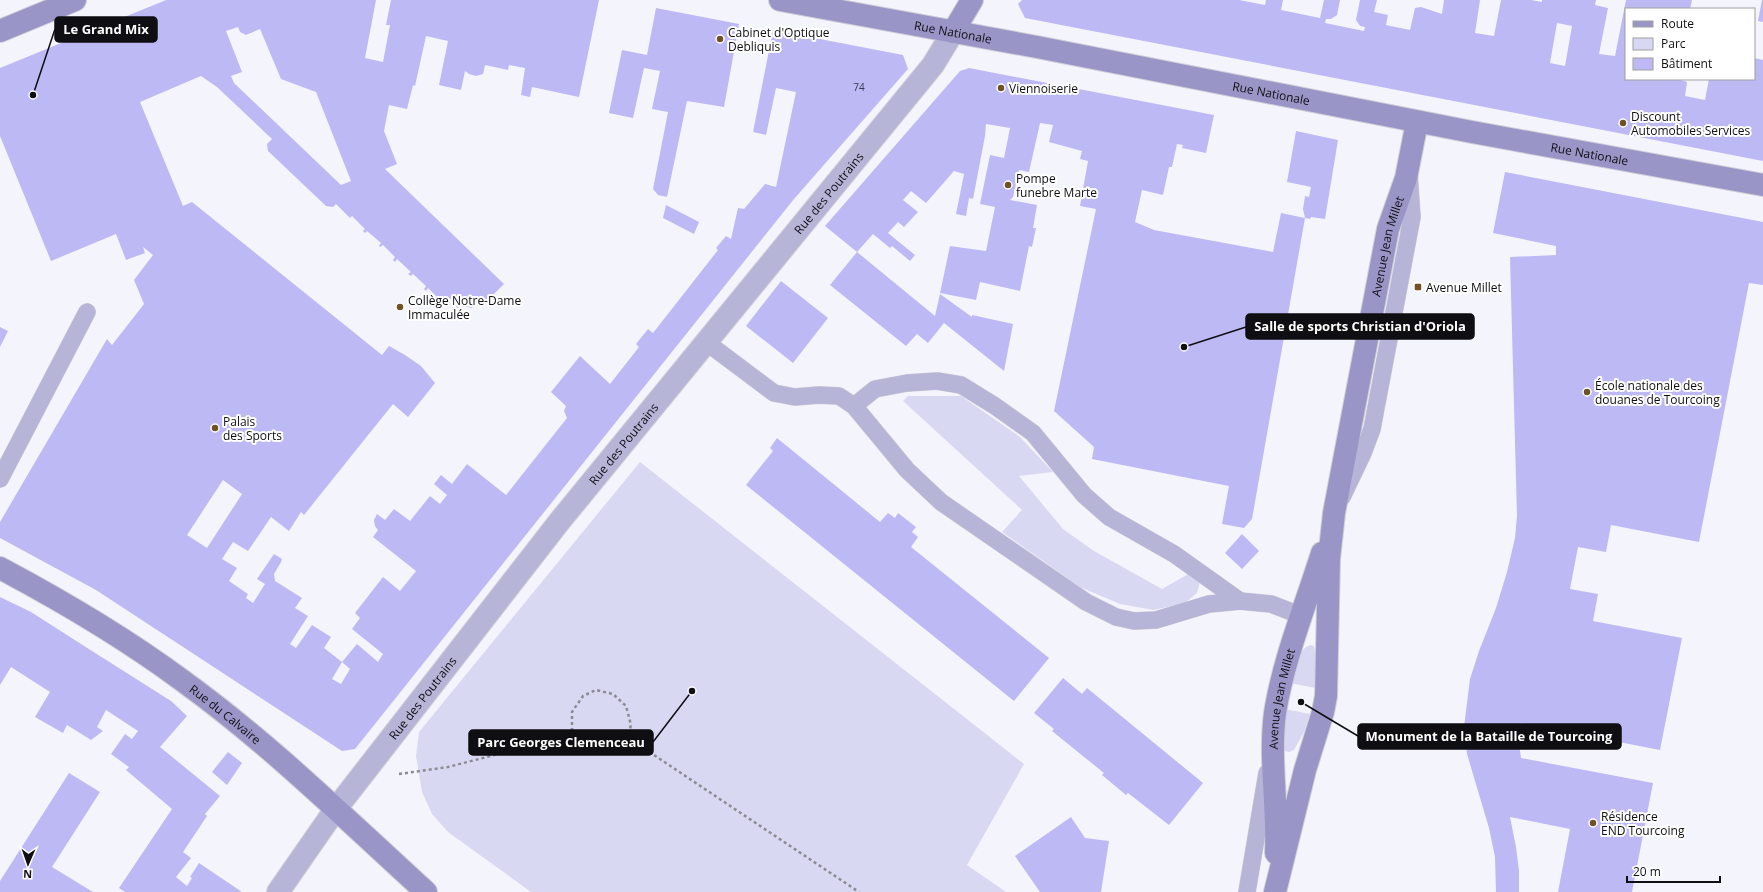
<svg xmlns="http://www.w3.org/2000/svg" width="1763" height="892" viewBox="0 0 1763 892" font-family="'Open Sans',sans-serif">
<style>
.green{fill:#d9d8f3}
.building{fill:#bdb9f5;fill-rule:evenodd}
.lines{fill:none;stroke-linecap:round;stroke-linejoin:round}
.lane-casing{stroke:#cfcfd7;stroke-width:18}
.street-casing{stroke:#cfcfd7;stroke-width:24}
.secondary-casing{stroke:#cfcfd7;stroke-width:24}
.path{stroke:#8b8b92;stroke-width:2.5;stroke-dasharray:3 3;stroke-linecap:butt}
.lane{stroke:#b7b5d7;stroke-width:17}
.street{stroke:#b7b5d7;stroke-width:22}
.secondary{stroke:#9996c7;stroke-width:22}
.poi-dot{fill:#6e5224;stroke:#fff;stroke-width:1.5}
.labels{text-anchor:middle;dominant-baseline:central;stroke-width:4;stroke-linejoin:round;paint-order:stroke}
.number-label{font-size:10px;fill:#3a394b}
.poi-label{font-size:12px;fill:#0f0e12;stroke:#fff;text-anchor:start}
.street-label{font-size:12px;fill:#0f0e12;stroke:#fff}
.leader{fill:none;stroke:#0f0e12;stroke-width:1.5}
.callout-dot{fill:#0f0e12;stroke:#fff;stroke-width:1.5}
.callout{fill:#0f0e12;stroke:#0f0e12;stroke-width:1.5}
.callout-label{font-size:13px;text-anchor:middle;font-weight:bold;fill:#fff}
</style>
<rect width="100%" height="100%" fill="#f4f4fd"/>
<!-- green -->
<g class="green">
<polygon points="908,396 961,396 1020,437 1053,472 1019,476 1063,529 1094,551 1162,589 1190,573 1200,581 1197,593 1185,603 1154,610 1120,604 1080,587 1002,532 1022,510 903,401"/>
<polygon points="640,462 1024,764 967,865 1006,892 531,892 448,832 432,814 422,792 416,756 419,732"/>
<path d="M 1311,645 L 1314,646 L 1316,655 L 1315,688 L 1290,683 C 1293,672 1297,648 1311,645 Z"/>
<polygon points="1285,709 1310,714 1304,732 1294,750 1289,752 1285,751 1283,746"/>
</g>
<!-- building -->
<g class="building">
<path d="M 166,0 L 376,0 L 365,58 L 383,62 L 390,25 L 386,25 L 391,0 L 599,0 L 579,97 L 532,87 L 530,97 L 521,95 L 525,68 L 509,65 L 508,70 L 485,65 L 483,74 L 476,76 L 469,74 L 465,71 L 461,90 L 439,85 L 448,41 L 426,36 L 415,86 L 413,85 L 407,109 L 389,105 L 384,131 L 397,164 L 385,169 L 504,284 L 486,302 L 482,298 L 478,298 L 471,305 L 473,307 L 471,308 L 469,307 L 460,306 L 458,308 L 456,307 L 457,305 L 450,298 L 444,304 L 443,303 L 440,305 L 439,303 L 441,301 L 428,288 L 426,291 L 424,289 L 426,286 L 413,274 L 411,276 L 408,274 L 411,272 L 397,259 L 395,262 L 393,260 L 395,257 L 383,245 L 380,247 L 379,246 L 381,243 L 367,231 L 365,233 L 363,231 L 365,229 L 352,216 L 350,218 L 336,204 L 333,207 L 326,206 L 268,151 L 267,144 L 272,139 L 217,87 L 201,76 L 140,102 L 183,206 L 192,202 L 382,355 L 389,346 L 405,355 L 421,366 L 435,383 L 408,417 L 393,404 L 304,515 L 301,512 L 289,531 L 271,517 L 248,551 L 233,542 L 222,559 L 237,568 L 229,581 L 248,594 L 246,598 L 253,603 L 265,584 L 257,579 L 274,554 L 282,559 L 281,562 L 274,574 L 275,581 L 302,598 L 295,608 L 308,616 L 290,644 L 296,648 L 312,625 L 331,637 L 324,648 L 342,662 L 332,679 L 341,684 L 350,669 L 342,662 L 357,644 L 378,662 L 383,654 L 352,629 L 360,618 L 355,613 L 383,577 L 400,591 L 416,571 L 373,537 L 378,530 L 375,526 L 374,520 L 377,514 L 385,520 L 394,509 L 410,521 L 430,496 L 440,504 L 447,495 L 434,484 L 441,475 L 452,484 L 467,464 L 506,495 L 567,418 L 564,411 L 566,406 L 551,392 L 580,356 L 610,384 L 639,347 L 636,344 L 648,329 L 653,333 L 718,250 L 716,248 L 726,236 L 731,239 L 738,208 L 744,209 L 765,184 L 776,187 L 796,92 L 776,88 L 766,135 L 753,132 L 773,30 L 903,55 L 908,69 L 794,199 L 355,749 L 342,751 L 96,590 L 0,538 L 0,522 L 107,339 L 112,345 L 144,304 L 134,280 L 153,255 L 143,247 L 145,253 L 126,260 L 116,234 L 51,261 L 0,136 L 0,68 ZM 238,27 L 240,32 L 246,35 L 260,29 L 281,79 L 316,92 L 351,181 L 341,185 L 234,83 L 231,76 L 242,72 L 226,31 ZM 223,480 L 242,494 L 207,548 L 187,535 Z"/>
<path d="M 1022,0 L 1239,0 L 1265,5 L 1266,0 L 1283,0 L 1281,10 L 1320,18 L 1324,0 L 1340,0 L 1337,15 L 1331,19 L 1326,19 L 1325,23 L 1364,31 L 1365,27 L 1360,26 L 1356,20 L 1360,0 L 1377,0 L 1374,12 L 1388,15 L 1386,25 L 1410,30 L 1415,8 L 1421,7 L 1442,14 L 1444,0 L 1480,0 L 1475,33 L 1494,36 L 1501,0 L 1531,0 L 1542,2 L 1542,0 L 1596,0 L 1595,5 L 1608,8 L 1599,54 L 1615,56 L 1626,0 L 1692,0 L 1690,9 L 1626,9 L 1626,79 L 1677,79 L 1687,82 L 1685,96 L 1705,100 L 1709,79 L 1754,79 L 1754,58 L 1763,60 L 1763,161 L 1025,18 L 1018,4 ZM 1557,23 L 1572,26 L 1565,66 L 1550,63 Z"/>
<polygon points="1762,0 1763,0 1763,22 1758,21"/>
<polygon points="656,8 739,24 724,107 687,101 667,197 658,195 653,189 668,112 652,109 660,71 644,68 633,118 609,113 622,50 647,55"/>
<polygon points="969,68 1214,115 1206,153 1182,148 1183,145 1177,144 1172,167 1169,167 1163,195 1142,190 1135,222 1154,230 1273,252 1281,213 1305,218 1252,519 1244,528 1222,524 1229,486 1092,459 1094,447 1054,411 1096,209 1080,206 1088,161 1080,159 1082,151 1049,142 1053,125 1040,123 1029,172 1019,170 1013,197 1010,200 1037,205 1033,228 1036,228 1032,247 1029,246 1020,291 980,282 976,300 940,293 950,246 986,251 995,207 980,204 990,155 1004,158 1010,128 986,124 985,136 973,199 969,198 966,216 956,214 964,174 954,171 926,203 911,191 903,200 918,212 904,227 898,222 888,233 915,255 910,261 892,246 890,248 873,234 857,252 935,316 940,294 972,317 972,315 1013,324 1004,371 944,323 928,343 917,334 906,346 830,285 857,252 825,226 960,71"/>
<polygon points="1296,131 1338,140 1325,219 1311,217 1310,219 1305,218 1303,209 1305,196 1309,197 1311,187 1287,182"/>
<polygon points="1505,172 1763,222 1763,285 1749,283 1699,542 1611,525 1606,552 1578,547 1570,589 1598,594 1593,621 1682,638 1660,750 1521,723 1519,743 1521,758 1653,783 1632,892 1558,892 1570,829 1510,817 1516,847 1519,871 1519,892 1496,892 1495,857 1489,828 1467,754 1464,727 1470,679 1479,651 1496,608 1507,572 1515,538 1517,516 1510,257 1556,255 1556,246 1493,233"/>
<polygon points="666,205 699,222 694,234 663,218"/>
<polygon points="781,281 828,318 793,363 746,326"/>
<polygon points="0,327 8,331 0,347"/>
<polygon points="777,438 880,522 888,513 895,518 898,513 916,527 912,532 918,537 911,547 1049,658 1014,701 746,485 773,451 770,448"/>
<polygon points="1242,534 1259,551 1242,569 1225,553"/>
<polygon points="0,597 31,612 81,644 171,701 187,716 160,747 220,796 205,814 207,816 183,852 191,858 176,877 187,886 192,878 190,877 199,863 242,892 125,892 119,888 172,809 126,770 129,767 111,754 125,734 132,739 138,731 106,710 97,727 103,731 91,740 67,725 63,733 35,717 50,692 11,667 0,685"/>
<polygon points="1063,678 1082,694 1087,688 1203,783 1169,825 1128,793 1126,795 1102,775 1104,773 1052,731 1054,729 1034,713"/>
<polygon points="228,752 242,763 227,785 212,772"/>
<polygon points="69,773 100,792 52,867 93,892 0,892 0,881"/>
<polygon points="1071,817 1085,838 1109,841 1101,892 1040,892 1015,856"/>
</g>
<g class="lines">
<defs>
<g id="lane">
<polyline points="706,342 774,393 795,397 819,395 839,396 854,406 907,470 941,502 1086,602 1116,617 1134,621 1156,620 1209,604 1240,601 1271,604 1302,616"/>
<polyline points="854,406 875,389 907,383 937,381 961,385 995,406 1033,433 1084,495 1109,517 1174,554 1240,601"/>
<polyline points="0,479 87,312"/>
<polyline points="1342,497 1363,453 1372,429 1412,217 1409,174"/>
<polyline points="1247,892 1267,773"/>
</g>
<g id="street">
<path id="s1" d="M 278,892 L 335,810 L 559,522 L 933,65 L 953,32"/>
</g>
<g id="secondary">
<path id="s2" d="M 780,0 L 1037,47 L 1472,132 L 1763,185"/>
<polyline points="0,31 75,0"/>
<polyline points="953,32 972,0"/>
<path id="s3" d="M 0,568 C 64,602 125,638 183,681 C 270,744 347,820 426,892"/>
<path id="s4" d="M 1276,853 C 1278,807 1269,759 1275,713 C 1283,661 1306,604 1322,553"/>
<path id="s5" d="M 1275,892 L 1305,770 L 1323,712 L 1326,696 L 1329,559 L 1334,513 L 1388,229 L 1406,178 L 1417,122"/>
</g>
</defs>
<!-- lane casing -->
<use href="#lane" class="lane-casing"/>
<!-- street casing -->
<use href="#street" class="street-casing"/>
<!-- secondary casing -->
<use href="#secondary" class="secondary-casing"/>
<!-- path -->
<g class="path">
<polyline points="572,731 572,712 583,696 596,690 613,694 626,706 631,725 627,739"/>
<path d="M 399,774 L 448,767 L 510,751 L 572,731 C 595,748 600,749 627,739 L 648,751 L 859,892"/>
</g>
<!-- lane -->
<use href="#lane" class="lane"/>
<!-- street -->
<use href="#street" class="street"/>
<!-- secondary -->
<use href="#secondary" class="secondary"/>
</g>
<!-- markers -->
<g class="poi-dot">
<circle cx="720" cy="39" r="4"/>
<circle cx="1001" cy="88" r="4"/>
<circle cx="1623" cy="123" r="4"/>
<circle cx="1008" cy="185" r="4"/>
<rect x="1414" y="283" width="8" height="8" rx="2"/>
<circle cx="400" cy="307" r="4"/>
<circle cx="1587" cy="392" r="4"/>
<circle cx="215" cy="428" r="4"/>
<circle cx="1593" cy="823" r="4"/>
</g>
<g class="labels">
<!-- number labels -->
<g class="number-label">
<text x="859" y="87">74</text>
</g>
<!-- poi labels -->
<g class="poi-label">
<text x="728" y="32">Cabinet d'Optique<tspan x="728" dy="14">Debliquis</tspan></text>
<text x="1009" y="88">Viennoiserie</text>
<text x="1631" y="116">Discount<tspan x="1631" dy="14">Automobiles Services</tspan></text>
<text x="1016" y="178">Pompe<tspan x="1016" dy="14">funebre Marte</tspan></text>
<text x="1426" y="287">Avenue Millet</text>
<text x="408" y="300">Collège Notre-Dame<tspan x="408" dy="14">Immaculée</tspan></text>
<text x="1595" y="385">École nationale des<tspan x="1595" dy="14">douanes de Tourcoing</tspan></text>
<text x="223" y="421">Palais<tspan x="223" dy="14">des Sports</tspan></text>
<text x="1601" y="816">Résidence<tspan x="1601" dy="14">END Tourcoing</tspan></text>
</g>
<!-- street labels -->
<g class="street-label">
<text stroke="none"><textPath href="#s2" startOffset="176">Rue Nationale</textPath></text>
<text stroke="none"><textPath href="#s2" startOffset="500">Rue Nationale</textPath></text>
<text stroke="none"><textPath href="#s2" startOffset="824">Rue Nationale</textPath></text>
<text stroke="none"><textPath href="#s1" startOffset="890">Rue des Poutrains</textPath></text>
<text stroke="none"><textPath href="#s5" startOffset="658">Avenue Jean Millet</textPath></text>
<text stroke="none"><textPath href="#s1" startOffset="566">Rue des Poutrains</textPath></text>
<text stroke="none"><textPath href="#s1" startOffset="242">Rue des Poutrains</textPath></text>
<text stroke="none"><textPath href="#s4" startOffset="155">Avenue Jean Millet</textPath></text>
<text stroke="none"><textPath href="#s3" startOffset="269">Rue du Calvaire</textPath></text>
</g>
</g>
<!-- callouts -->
<path class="leader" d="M33 95L55 29M1184 347L1246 327M1301 702L1358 736M692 691L653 742"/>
<g class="callout-dot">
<circle cx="33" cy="95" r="4"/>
<circle cx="1184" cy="347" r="4"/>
<circle cx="1301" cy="702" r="4"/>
<circle cx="692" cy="691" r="4"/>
</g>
<g class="callout">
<rect x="55" y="17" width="102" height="25" rx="4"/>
<rect x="1246" y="314" width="228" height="25" rx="4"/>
<rect x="1358" y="724" width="263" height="25" rx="4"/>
<rect x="469" y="730" width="184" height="25" rx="4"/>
</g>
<g class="callout-label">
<text x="106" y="34">Le Grand Mix</text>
<text x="1360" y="331">Salle de sports Christian d'Oriola</text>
<text x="1489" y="741">Monument de la Bataille de Tourcoing</text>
<text x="561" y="747">Parc Georges Clemenceau</text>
</g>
<!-- legend -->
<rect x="1625" y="8" width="130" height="72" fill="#ffffff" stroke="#9f9fa0"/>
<rect x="1633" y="21" width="20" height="6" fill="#9996c7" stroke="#9f9fa0"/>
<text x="1661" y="28" font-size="12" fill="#0f0e12">Route</text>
<rect x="1633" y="38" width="20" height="12" fill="#d9d8f3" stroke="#9f9fa0"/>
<text x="1661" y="48" font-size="12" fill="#0f0e12">Parc</text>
<rect x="1633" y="58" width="20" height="12" fill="#bdb9f5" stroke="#9f9fa0"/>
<text x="1661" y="68" font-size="12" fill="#0f0e12">Bâtiment</text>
<!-- north arrow -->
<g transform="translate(28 864) rotate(182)" stroke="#ffffff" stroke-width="3" paint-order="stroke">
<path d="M0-3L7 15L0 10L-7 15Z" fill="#0f0e12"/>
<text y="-6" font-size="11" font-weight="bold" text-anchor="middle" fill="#0f0e12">N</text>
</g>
<!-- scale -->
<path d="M1627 876v6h93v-6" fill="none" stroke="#0f0e12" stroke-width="2"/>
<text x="1633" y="876" font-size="12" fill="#0f0e12" stroke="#ffffff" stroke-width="3" paint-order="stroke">20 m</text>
</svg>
